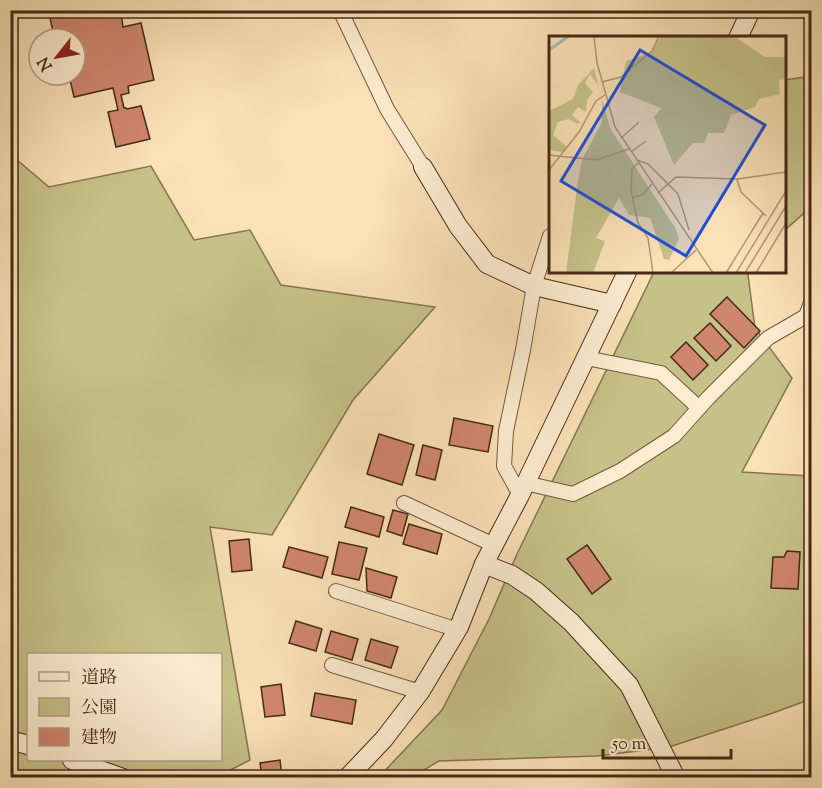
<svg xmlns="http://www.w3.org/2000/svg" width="822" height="788" viewBox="0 0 822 788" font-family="'Sorts Mill Goudy','Noto Serif JP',serif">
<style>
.green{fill:#c5c189;stroke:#86754f;stroke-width:1.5;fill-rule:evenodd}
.building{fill:#cf866e;stroke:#472915;stroke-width:1.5}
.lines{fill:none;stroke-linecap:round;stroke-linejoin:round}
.street-casing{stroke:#74573d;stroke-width:16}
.secondary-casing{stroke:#472915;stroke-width:20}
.street{stroke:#fcecd0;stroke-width:14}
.secondary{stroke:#fcecd0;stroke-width:18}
.inset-river{fill:none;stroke:#9fbcb2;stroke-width:3}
.inset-road{fill:none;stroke:#b29776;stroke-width:1.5}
.view{fill:#1d4ed8;fill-opacity:0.15;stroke:#1d4ed8;stroke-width:3}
.inset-edge{fill:none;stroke:#472915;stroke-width:3}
</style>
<rect width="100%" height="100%" fill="#fae1b6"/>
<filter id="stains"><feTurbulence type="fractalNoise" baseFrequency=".00333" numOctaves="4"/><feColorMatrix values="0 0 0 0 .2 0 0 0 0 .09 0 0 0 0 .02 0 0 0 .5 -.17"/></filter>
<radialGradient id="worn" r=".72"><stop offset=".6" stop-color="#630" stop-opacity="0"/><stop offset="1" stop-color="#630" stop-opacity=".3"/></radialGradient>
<!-- green -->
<g class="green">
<polygon points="811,76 811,207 785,230 785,80"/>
<path d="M 10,154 L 49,187 L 151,166 L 194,240 L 250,230 L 281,285 L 435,307 L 353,400 L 272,535 L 210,527 L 250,760 L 217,777 L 19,777 L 11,767 ZM 28,654 L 220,654 L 220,760 L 28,760 Z"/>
<polygon points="654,272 749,272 748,275 755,328 792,378 742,472 811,476 811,699 773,713 669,747 597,756 439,761 412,777 378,778 442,710 489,619 517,554"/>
</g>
<!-- building -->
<g class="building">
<polygon points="56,10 114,10 115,14 121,13 123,27 141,23 154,80 128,86 129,93 121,95 124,108 126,108 127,109 141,106 150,139 116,147 108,112 118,110 113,88 74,97 69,75 75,75 75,39 61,39 60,35 54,36 50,18 57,16"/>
<polygon points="727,297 760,331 744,348 710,314"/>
<polygon points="710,323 731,346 716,361 694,338"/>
<polygon points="686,342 708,365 693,380 671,357"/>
<polygon points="454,418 493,426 488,452 449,445"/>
<polygon points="379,434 414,445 402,485 367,474"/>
<polygon points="423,445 442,450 435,480 416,475"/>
<polygon points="351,507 384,517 379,537 345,527"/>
<polygon points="393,510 408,514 402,536 387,531"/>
<polygon points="409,524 442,534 437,554 403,544"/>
<polygon points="249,539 252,570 232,572 229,541"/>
<polygon points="339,542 367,548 359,580 332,574"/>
<polygon points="587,545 611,579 592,594 567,559"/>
<polygon points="289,547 328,557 322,578 283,567"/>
<polygon points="787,551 800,552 798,589 771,588 773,557 784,557"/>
<polygon points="366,568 397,577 391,598 367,591"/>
<polygon points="296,621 322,629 316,651 289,643"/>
<polygon points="331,631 358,639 352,660 325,652"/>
<polygon points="371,639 398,647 391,668 365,660"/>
<polygon points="281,684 285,715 265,717 261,687"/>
<polygon points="315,693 356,700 352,724 311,716"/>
<polygon points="280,760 282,778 262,778 260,763"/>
</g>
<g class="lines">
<defs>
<g id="street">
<polyline points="340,10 387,109 423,167"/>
<polyline points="586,358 661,373 699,408"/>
<polyline points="525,483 573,494 620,471 674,436 708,398 768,338 806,316 812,300"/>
<polyline points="520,495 504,466 506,431 523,350 534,286 550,236"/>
<polyline points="404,503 494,545"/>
<polyline points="336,591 458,630"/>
<polyline points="332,665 420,692"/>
</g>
<g id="secondary">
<polyline points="738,38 751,10"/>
<polyline points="423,167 458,226 487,264 534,286 612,304"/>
<polyline points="484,564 512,575 536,591 571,622 629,685 676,778"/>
<polyline points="10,740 28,745"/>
<polyline points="72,760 123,778"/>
<polyline points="347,778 384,739 420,692 459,627 484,564 520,495 627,272"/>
</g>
</defs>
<!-- street casing -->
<use href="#street" class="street-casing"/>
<!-- secondary casing -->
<use href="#secondary" class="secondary-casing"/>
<!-- street -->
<use href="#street" class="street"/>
<!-- secondary -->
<use href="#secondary" class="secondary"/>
</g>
<!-- overview -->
<g transform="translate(549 36)">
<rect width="237" height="237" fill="#fae1b6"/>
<path d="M 112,0 L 191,0 L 189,3 L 216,21 L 237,21 L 237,43 L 230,44 L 231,58 L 210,63 L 206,71 L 182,79 L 175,97 L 159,97 L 155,107 L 144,107 L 125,129 L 105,81 L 112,72 L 71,56 L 77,25 L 102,17 ZM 45,32 L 49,49 L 41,38 L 36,47 L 44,56 L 38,64 L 37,76 L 29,71 L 23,79 L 31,86 L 29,88 L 20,83 L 9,86 L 4,99 L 17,110 L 14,116 L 0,114 L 0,75 L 24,63 L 29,49 ZM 53,63 L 61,92 L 127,193 L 130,203 L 120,224 L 115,223 L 101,182 L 80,179 L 70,162 L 47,202 L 56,205 L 44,237 L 17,237 L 29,144 L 33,124 L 53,86 Z" fill="#c5c189"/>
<path class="inset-river" d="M 0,14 L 20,0"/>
<path class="inset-road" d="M 45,0 L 48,27 L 66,91 L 164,237M 53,46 L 72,41 L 103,15 L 110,0M 72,102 L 90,86M 82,116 L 97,105M 0,119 L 47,124 L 80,113M 88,124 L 99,128 L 129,158 L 140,194M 89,127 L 83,133 L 82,155 L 89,187 L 99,202 L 104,237M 0,134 L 30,96 L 47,65 L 56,59M 188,143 L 192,156 L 217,180M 109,157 L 127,141 L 188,143 L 237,136M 84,161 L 93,159 L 103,148M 122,237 L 147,214M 177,237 L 214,177M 187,237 L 237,155M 196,237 L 237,170M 207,237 L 237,187"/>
<path class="view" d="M 91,14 L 216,89 L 137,220 L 12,145 Z"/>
<rect width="237" height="237" class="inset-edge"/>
</g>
<!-- margin -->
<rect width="822" height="788" fill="none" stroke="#fae1b6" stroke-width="36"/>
<rect x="12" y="12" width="798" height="764" fill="none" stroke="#472915" stroke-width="3"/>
<rect x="18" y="18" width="786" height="752" fill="none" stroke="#472915" stroke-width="1.5"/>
<!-- legend -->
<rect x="27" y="653" width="195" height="108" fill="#fcecd0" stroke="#b49e85" stroke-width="1.5"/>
<rect x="39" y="672" width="30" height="9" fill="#fcecd0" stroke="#b49e85" stroke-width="1.5"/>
<text x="81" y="683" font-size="18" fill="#472915">道路</text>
<rect x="39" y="698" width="30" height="18" fill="#c5c189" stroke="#b49e85" stroke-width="1.5"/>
<text x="81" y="713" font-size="18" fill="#472915">公園</text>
<rect x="39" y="728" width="30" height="18" fill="#cf866e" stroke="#b49e85" stroke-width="1.5"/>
<text x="81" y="743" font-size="18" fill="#472915">建物</text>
<!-- north arrow -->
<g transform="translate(57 57) rotate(239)"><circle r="28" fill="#fcecd0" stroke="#b49e85" stroke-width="1.5"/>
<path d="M0-4.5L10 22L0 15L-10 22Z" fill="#8f2418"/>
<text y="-9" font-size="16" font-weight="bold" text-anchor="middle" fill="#472915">N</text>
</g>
<!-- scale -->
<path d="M603 749v9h128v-9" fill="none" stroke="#472915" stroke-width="3"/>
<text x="612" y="749" font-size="18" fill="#472915" stroke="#fcecd0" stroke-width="4.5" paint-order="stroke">50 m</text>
<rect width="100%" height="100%" filter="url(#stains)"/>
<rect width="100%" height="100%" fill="url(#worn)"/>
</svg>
